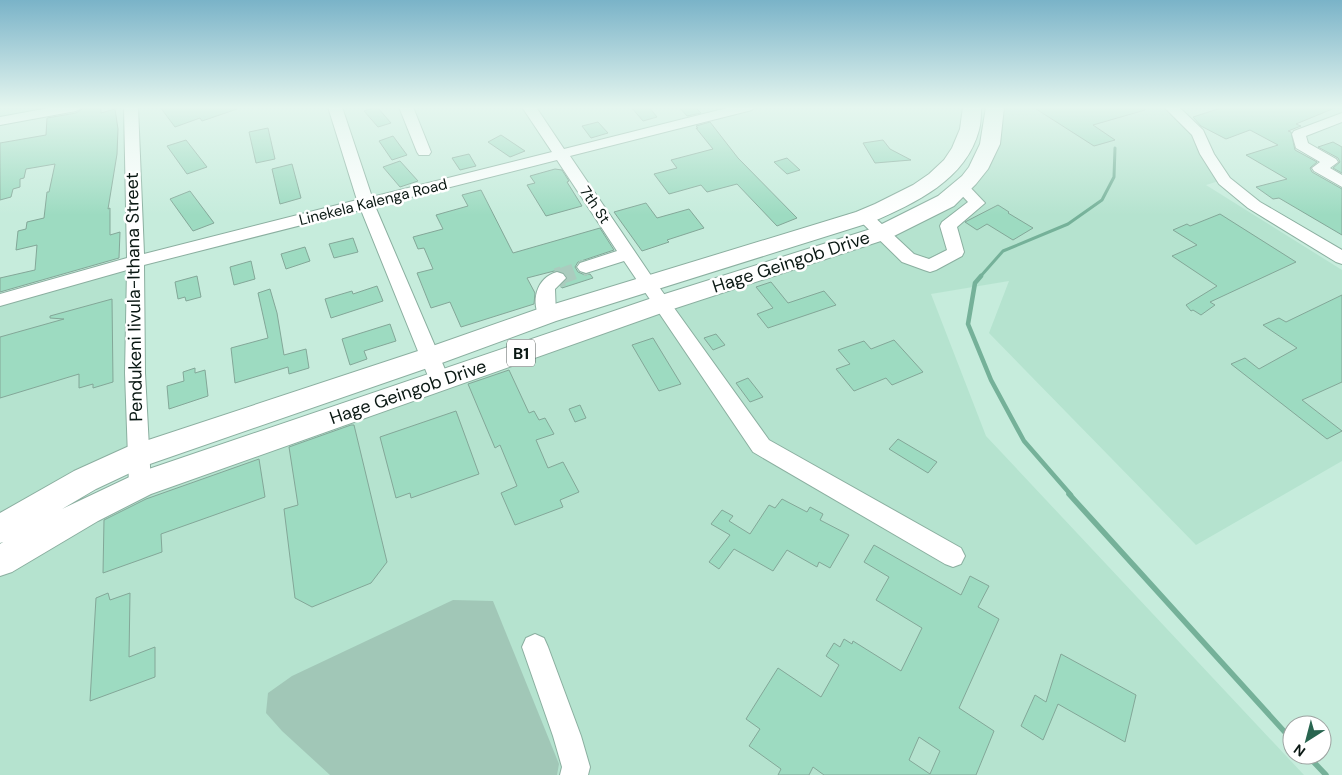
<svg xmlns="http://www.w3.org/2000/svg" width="1342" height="775" viewBox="0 0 1342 775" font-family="'DM Sans',sans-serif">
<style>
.built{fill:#b5e3cf}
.green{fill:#a1c7b7}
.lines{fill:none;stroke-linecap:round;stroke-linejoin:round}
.stream-far2{stroke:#75b199;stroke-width:3}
.stream-far1{stroke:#75b199;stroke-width:4.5}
.stream{stroke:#75b199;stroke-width:5.5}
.building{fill:#9ddbc1;stroke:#83a798;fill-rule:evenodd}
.minor-tunnel-far1{stroke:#aaccbe;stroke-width:16;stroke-dasharray:16 8;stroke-linecap:butt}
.minor-tunnel{stroke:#aaccbe;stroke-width:20;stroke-dasharray:20 10;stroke-linecap:butt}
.minor-casing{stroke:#8bafa0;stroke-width:2}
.highway-casing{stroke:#8bafa0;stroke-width:2}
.minor{fill:#fff;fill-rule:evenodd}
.highway{fill:#fff;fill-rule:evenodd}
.labels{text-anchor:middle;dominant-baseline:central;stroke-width:5;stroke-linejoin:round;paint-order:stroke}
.far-street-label{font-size:15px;fill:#0a1813;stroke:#fff}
.shield{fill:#fff;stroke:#545d5a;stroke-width:1}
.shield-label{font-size:16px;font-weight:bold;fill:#0a1813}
.street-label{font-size:18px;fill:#0a1813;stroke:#fff}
</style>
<rect width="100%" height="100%" fill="#c6ecdc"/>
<!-- built -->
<g class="built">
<polygon points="995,107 1171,107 1176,111 1222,180 1206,185 1342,270 1342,461 1196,545 989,333 1009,281 931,294 986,436 1304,775 0,775 0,561 87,511 864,240 969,180 995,111"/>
<polygon points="134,262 137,456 0,529 0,300"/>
</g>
<!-- green -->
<polygon class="green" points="453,600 493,601 559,764 557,775 330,775 282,731 266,713 268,693 292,676"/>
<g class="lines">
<!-- stream-far2 -->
<polyline class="stream-far2" points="980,277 1003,251 1068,224 1102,200 1114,177 1115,148"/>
<!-- stream-far1 -->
<polyline class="stream-far1" points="981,276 975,283 968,324 991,380 1024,441 1071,495"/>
<!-- stream -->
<g class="stream">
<polyline points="1069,494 1292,740"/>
<polyline points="1307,755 1326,775"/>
</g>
</g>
<!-- building -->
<g class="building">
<polygon points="85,107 101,107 101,113 115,109 118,129 117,154 108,209 110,208 110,235 120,232 119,258 0,292 0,278 35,270 37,245 16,250 18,231 26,229 27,222 44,218 47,192 49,192 55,164 26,169 24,178 20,179 20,187 13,189 11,197 0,200 0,143 46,135 47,118 76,113"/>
<polygon points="160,107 236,107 237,109 202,121 200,118 175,127"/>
<polygon points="377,107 391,123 378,127 364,111"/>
<polygon points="631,107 649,107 657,117 643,121"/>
<polygon points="679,107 695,107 701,113 687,116"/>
<polygon points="1033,107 1145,107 1145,110 1093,125 1115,140 1094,146"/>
<polygon points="1224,107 1337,107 1296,124 1301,126 1288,131 1291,132 1295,150 1317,162 1310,168 1312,172 1342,189 1342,235 1279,198 1273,199 1256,187 1287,179 1246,155 1278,145 1250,130 1226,139 1201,126 1193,117"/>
<polygon points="598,122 608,133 591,138 582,126"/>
<polygon points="710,122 738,158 797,218 777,226 737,184 707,192 701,185 669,194 654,174 677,168 671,160 713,149 696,128 698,128 696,126"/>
<polygon points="268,128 275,159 256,163 249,132"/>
<polygon points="501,135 525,151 510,157 488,142"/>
<polygon points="393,136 407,155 392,160 379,141"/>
<polygon points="186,140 207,167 187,174 167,146"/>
<polygon points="883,140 890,149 911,160 875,163 863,143"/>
<polygon points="1333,142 1342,147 1342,173 1333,168 1340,162 1338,158 1318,147"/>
<polygon points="469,154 476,166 460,170 452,158"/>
<polygon points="787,158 800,170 787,174 774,162"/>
<polygon points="400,161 418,181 400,187 383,167"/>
<polygon points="292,164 301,198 280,204 272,169"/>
<polygon points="555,169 562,170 569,181 567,182 582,206 546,216 527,185 535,183 530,176"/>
<polygon points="481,190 513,253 600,228 614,250 578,262 575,267 578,272 585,275 590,274 593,278 562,288 561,286 568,278 564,273 558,270 527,278 535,293 534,304 461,327 450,302 431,308 417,273 433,269 424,248 418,249 413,237 443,229 436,215 468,206 462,195"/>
<polygon points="190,191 214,223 193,231 170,199"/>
<polygon points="646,203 657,218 689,209 704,228 667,240 669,242 642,251 614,212"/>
<polygon points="998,205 1009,212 1008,213 1033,228 1013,240 987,224 977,230 965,222"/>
<polygon points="1220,214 1296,262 1210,302 1215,305 1201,315 1193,310 1191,311 1186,305 1217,286 1172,256 1197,245 1173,230 1187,224 1190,226"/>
<polygon points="353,238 358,252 334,258 329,244"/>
<polygon points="305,247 310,261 286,269 281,254"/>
<polygon points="251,261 255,279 234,285 230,267"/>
<polygon points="197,276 201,297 186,301 185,297 178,299 175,282"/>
<polygon points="771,282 788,303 824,291 836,305 768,328 757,314 773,308 756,287"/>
<polygon points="377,286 383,301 331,318 325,299 352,291 353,294"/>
<polygon points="270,289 277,313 284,355 306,349 309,368 289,374 288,367 235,383 231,348 268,338 258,293"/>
<polygon points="1342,295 1342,382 1302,400 1342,431 1327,439 1231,364 1245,358 1259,369 1297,348 1263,325 1279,318 1286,322"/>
<polygon points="112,299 113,382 93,388 93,384 79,388 79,374 0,398 0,337 64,319 50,318 50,316"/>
<polygon points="390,324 396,341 364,351 367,359 350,365 342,339"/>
<polygon points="716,334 725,345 713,350 704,338"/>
<polygon points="653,338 681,384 659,391 632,345"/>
<polygon points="894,340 923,372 892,385 886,378 854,391 836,369 850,364 838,350 864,341 871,349"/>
<polygon points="195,368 195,373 205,370 208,396 169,409 167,386 184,381 183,372"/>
<polygon points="509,370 529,413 534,411 539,420 545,418 554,434 536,440 548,468 563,462 579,492 560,500 563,507 515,525 501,493 517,486 500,445 495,448 468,384"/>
<polygon points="748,378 763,397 750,402 736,383"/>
<polygon points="580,405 586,418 575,422 569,409"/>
<polygon points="456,411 479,474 411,498 410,493 396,498 380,437"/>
<polygon points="351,425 354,425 387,562 371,583 312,607 295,598 284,509 298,505 289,447"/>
<polygon points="898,439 937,462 928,473 889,449"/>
<polygon points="259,459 265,497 161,534 162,552 103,573 104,520 146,499"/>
<polygon points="782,499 807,512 810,507 823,514 820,520 849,535 830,568 819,562 817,567 787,550 773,571 734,549 719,569 709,562 730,535 711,524 722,510 733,516 729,521 750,534 769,505 775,508"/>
<path d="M 874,545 L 961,595 L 970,576 L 989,586 L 978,607 L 999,619 L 959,708 L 994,731 L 976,775 L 824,775 L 813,767 L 809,775 L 778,775 L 781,769 L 749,746 L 760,729 L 746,719 L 778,668 L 821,697 L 839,665 L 826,656 L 834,643 L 840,647 L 844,639 L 852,644 L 853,641 L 901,671 L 922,628 L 876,600 L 889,577 L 864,562 ZM 919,737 L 940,751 L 930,774 L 909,760 Z"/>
<polygon points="108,593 110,600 130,593 129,657 155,647 155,677 90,701 96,598"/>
<polygon points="1061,654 1136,695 1125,742 1058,704 1043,740 1021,726 1035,695 1046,702"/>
</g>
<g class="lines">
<!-- minor-tunnel-far1 -->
<polyline class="minor-tunnel-far1" points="559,277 586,267"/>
<!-- minor-tunnel -->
<polyline class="minor-tunnel" points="557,278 563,276"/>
<defs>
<g id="minor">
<polygon points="54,107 83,107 76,111 0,125 0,117"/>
<polygon points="124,107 138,107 144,254 357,200 328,107 342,107 372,197 552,152 522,107 536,107 564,149 731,107 754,107 752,110 570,156 654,280 769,440 961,548 965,556 961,564 953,567 945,564 753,452 624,261 586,273 580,271 577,267 580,263 617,251 557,160 375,206 450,381 447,386 440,389 433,386 430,381 361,210 144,265 145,373 151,485 148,492 140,494 132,492 129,485 125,373 127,270 0,306 0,294 127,258"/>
<polygon points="399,107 413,107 431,152 429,155 419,155 417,152"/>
<polygon points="1164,107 1179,107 1203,130 1214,154 1230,178 1260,202 1342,250 1342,264 1336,262 1248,208 1219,184 1200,154 1192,135"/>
<polygon points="1342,113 1342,122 1306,136 1308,143 1336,159 1338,162 1330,168 1342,175 1342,187 1314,171 1312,168 1320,162 1296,148 1292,134 1294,131"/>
<polygon points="962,182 967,184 985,203 957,227 964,252 962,256 936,270 930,272 924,270 902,262 856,217 858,213 870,213 914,254 929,259 947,250 940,226 942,222 968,202 954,187 957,184"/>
<path d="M 557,272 L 563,274 L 566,278 L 555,289 L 556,315 L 553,320 L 547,321 L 541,320 C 530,302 536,278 557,272 Z"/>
<polygon points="535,634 544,638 548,647 581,736 590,767 588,775 560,775 562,767 553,736 522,647 526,638"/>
</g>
<path id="highway" d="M 963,107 L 981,107 C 981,114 981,123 979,130 C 966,180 915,203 872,222 L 556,321 L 439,364 L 147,465 L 96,489 L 62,509 L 140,472 L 652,298 L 874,228 L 938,196 L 962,176 L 969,167 L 980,144 L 986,107 L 1004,107 L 1000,144 L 988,169 L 976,184 L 954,206 L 890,238 L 670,310 L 151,494 L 98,521 L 12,572 L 0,576 L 0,544 L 3,542 L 0,543 L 0,513 L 74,471 L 127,447 L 421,350 L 538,309 L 856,212 L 875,204 L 913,185 L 929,174 L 944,160 L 952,148 L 960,129 Z"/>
</defs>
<!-- minor casing -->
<use href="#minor" class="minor-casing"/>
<!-- highway casing -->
<use href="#highway" class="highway-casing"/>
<!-- minor -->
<use href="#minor" class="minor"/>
<!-- highway -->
<use href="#highway" class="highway"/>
</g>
<!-- sky -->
<linearGradient id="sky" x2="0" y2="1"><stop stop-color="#7ab3c8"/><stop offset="0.5" stop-color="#e5f6ef"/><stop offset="1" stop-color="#e5f6ef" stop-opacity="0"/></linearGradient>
<rect width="1342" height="215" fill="url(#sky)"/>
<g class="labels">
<!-- far-street labels -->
<g class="far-street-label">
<text transform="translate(373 202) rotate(-14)">Linekela Kalenga Road</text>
<text transform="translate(595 205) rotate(56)">7th St</text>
</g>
<!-- shield labels -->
<rect class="shield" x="507" y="339.5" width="28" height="27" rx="4"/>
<g class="shield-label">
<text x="521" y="353">B1</text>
</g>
<!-- street labels -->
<g class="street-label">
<text transform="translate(791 262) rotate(-18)">Hage Geingob Drive</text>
<text transform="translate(134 297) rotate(-91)">Pendukeni Iivula-Ithana Street</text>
<text transform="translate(408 392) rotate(-19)">Hage Geingob Drive</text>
</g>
</g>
<!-- north arrow -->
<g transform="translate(1307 740) rotate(216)"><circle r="24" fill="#ffffff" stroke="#9da3a1"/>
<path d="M0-4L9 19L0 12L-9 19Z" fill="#296550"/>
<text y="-8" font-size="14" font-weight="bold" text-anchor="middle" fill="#0a1813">N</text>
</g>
</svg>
